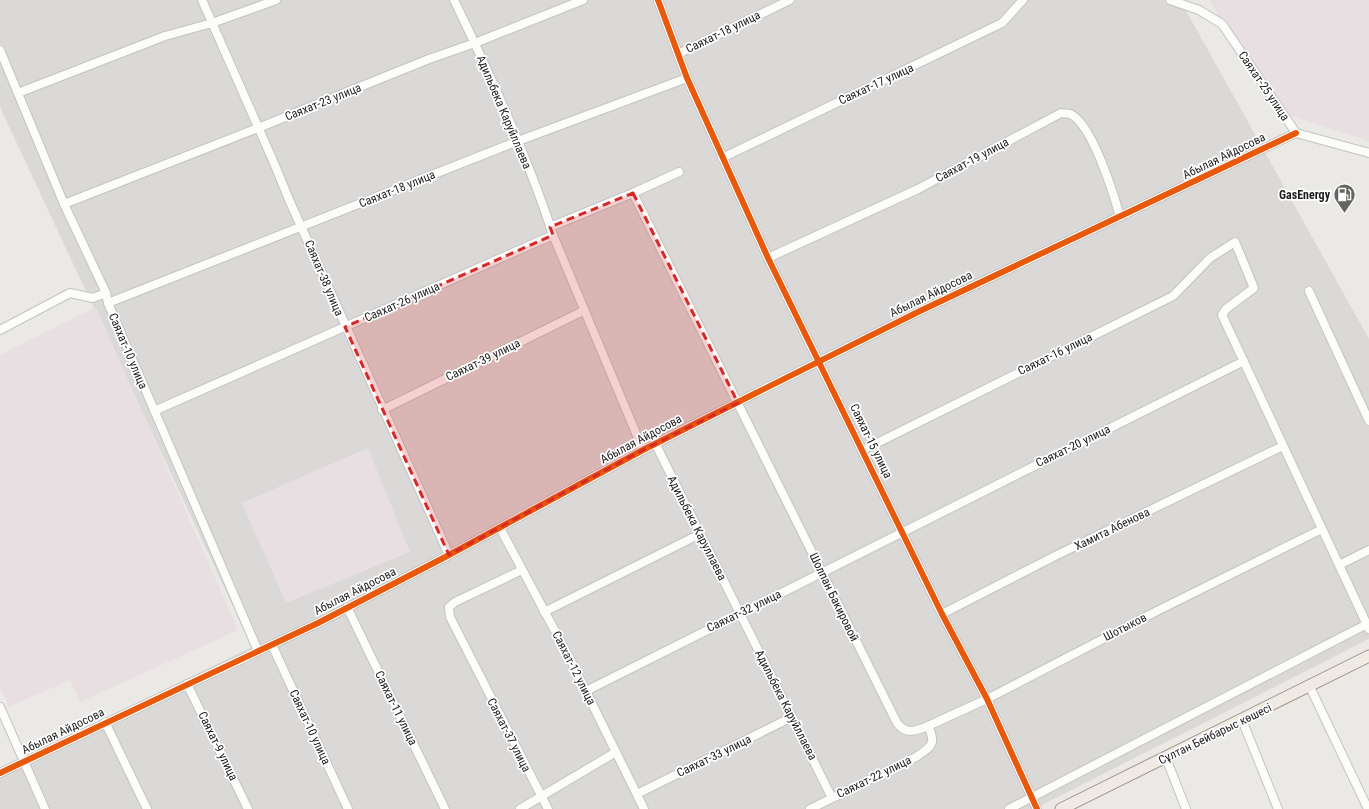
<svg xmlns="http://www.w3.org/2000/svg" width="1369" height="809" viewBox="0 0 1369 809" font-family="'Roboto Condensed',sans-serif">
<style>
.residential{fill:#dad9d7}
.industrial{fill:#e8dfe3}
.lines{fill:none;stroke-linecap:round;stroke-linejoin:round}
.minor-casing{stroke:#c4c3c1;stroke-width:10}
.major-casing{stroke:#9f9884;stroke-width:13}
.minor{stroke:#fcfcfb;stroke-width:8}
.major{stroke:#efebe4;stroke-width:11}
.cycleway-casing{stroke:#fff;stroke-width:8}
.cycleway{stroke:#e8590c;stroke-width:6}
.marked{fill:#d62828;fill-opacity:0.2;stroke:#d62828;stroke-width:3;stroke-dasharray:8 5;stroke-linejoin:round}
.labels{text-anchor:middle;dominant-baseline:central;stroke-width:3.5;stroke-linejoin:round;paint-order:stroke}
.street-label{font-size:12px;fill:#1d1d1d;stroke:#fff}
.poi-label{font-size:12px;font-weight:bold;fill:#1d1d1d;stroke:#fff;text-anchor:end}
</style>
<rect width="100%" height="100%" fill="#ebe9e5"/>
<!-- residential -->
<polygon class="residential" points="0,0 1180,0 1369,339 1369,639 1034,809 0,809 0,769 252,647 0,107"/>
<!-- industrial -->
<g class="industrial">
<polygon points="1210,0 1369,0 1369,141 1289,115 1222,24"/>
<polygon points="96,307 238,630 80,702 70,680 9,707 0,687 0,355"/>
<polygon points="368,448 410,552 286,603 242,503"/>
</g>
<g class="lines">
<defs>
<g id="minor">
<polyline points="202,0 274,163 290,202 449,555"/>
<polyline points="658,0 687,78 768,258 942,614 987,699 1037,809"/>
<polyline points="1170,0 1199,10 1222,24 1296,133 1369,153"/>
<polyline points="0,50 64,204 106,293 108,303 258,651"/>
<polyline points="678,54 790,0"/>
<polyline points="18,93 165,36 212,23 276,0"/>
<polyline points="722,158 1002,23 1023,0"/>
<path d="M 633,193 L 897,723 C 906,735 916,731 928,726 C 937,744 931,747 916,757 L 810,809"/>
<polyline points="64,204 258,128 429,59 475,43 583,0"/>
<polyline points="550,227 633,193 679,172"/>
<polyline points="553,235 643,450"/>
<path d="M 768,258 L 918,189 L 1061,113 C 1064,114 1068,113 1070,114 C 1092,123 1114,195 1120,217"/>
<polyline points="1309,291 1369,421"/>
<polyline points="108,303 518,141 687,78"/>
<polyline points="0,330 70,293 93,298 106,293"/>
<polyline points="382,410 583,311"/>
<path d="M 154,411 L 553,235 C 527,155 491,76 454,0"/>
<polyline points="655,443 832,798"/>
<polyline points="863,450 1173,296 1210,258 1235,242 1254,288 1226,309 1222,315 1369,629"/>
<polyline points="500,528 570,659 644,809"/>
<polyline points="1339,565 1369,550"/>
<polyline points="522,570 455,602 449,607 450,617 548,809"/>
<polyline points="347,607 445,809"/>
<polyline points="544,612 700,534"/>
<polyline points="942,614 1057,555 1283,446"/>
<polyline points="272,645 348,809"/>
<polyline points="187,684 248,809"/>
<polyline points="1310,687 1368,809"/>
<polyline points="586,691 1244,361"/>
<polyline points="0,707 45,809"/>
<polyline points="1242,720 1278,809"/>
<polyline points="105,722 147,809"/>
<polyline points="928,726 987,699 1159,610 1322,529"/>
<polyline points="1166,758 1186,809"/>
<polyline points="0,773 318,623 449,555 643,450 754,394 920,311 1296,133"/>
<polyline points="637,794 792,717"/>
<polyline points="520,809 616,752"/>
<polyline points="1009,809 1367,624"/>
</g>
<polyline id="major" points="1061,809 1369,656"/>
</defs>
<!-- minor casing -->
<use href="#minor" class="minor-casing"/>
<!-- major casing -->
<use href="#major" class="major-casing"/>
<!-- minor -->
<use href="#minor" class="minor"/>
<!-- major -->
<use href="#major" class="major"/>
<defs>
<g id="cycleway">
<polyline points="658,0 687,78 768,258 942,614 987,699 1037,809"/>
<polyline points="0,773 318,623 449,555 643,450 754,394 920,311 1296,133"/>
</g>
</defs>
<!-- cycleway casing -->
<use href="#cycleway" class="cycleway-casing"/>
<!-- cycleway -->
<use href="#cycleway" class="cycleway"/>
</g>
<!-- marked area -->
<path class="marked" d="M 633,193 L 738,403 L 643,450 L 449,555 L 345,327 L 553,235 L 550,227 Z"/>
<!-- icons -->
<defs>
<symbol id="fuel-pin" viewBox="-11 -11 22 30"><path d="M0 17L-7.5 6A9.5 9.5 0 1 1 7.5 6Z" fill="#656463" stroke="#fff"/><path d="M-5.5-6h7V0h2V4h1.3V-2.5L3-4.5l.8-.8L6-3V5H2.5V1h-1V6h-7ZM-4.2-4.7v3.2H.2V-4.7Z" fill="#fff"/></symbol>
</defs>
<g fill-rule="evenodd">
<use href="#fuel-pin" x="1332" y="182" width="25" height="34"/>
</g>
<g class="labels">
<!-- street labels -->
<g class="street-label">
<text transform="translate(723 32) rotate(-26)">Саяхат-18 улица</text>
<text transform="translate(876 84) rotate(-25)">Саяхат-17 улица</text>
<text transform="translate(1264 86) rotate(56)">Саяхат-25 улица</text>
<text transform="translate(323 102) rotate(-22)">Саяхат-23 улица</text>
<text transform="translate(504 112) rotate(67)">Адильбека Каруйллаева</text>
<text transform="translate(1224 156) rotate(-26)">Абылая Айдосова</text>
<text transform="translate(972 160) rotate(-28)">Саяхат-19 улица</text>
<text transform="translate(397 189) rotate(-22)">Саяхат-18 улица</text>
<text transform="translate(324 278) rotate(67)">Саяхат-38 улица</text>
<text transform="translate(931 294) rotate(-26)">Абылая Айдосова</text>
<text transform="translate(402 302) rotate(-24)">Саяхат-26 улица</text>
<text transform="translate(128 351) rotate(67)">Саяхат-10 улица</text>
<text transform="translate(1055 354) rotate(-26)">Саяхат-16 улица</text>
<text transform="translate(483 360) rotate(-26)">Саяхат-39 улица</text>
<text transform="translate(641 439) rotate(-28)">Абылая Айдосова</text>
<text transform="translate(871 441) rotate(64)">Саяхат-15 улица</text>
<text transform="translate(1073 446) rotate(-26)">Саяхат-20 улица</text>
<text transform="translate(697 528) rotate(63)">Адильбека Каруллаева</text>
<text transform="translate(1112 529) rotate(-26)">Хамита Абенова</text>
<text transform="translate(355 591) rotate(-27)">Абылая Айдосова</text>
<text transform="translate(834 597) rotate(64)">Шолпан Бакировой</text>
<text transform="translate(744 611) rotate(-26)">Саяхат-32 улица</text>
<text transform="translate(1125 627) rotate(-27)">Шотыков</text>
<text transform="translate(574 668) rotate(63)">Саяхат-12 улица</text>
<text transform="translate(786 705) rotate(63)">Адильбека Каруйллаева</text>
<text transform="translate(396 708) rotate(64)">Саяхат-11 улица</text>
<text transform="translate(310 727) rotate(65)">Саяхат-10 улица</text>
<text transform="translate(63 731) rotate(-26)">Абылая Айдосова</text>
<text transform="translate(1215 734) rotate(-26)">Сұлтан Бейбарыс көшесі</text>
<text transform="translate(509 735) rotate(63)">Саяхат-37 улица</text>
<text transform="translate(218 746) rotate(64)">Саяхат-9 улица</text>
<text transform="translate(714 756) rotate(-26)">Саяхат-33 улица</text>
<text transform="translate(874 777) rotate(-26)">Саяхат-22 улица</text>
</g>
<!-- poi labels -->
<g class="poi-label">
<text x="1330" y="195">GasEnergy</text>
</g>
</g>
</svg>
